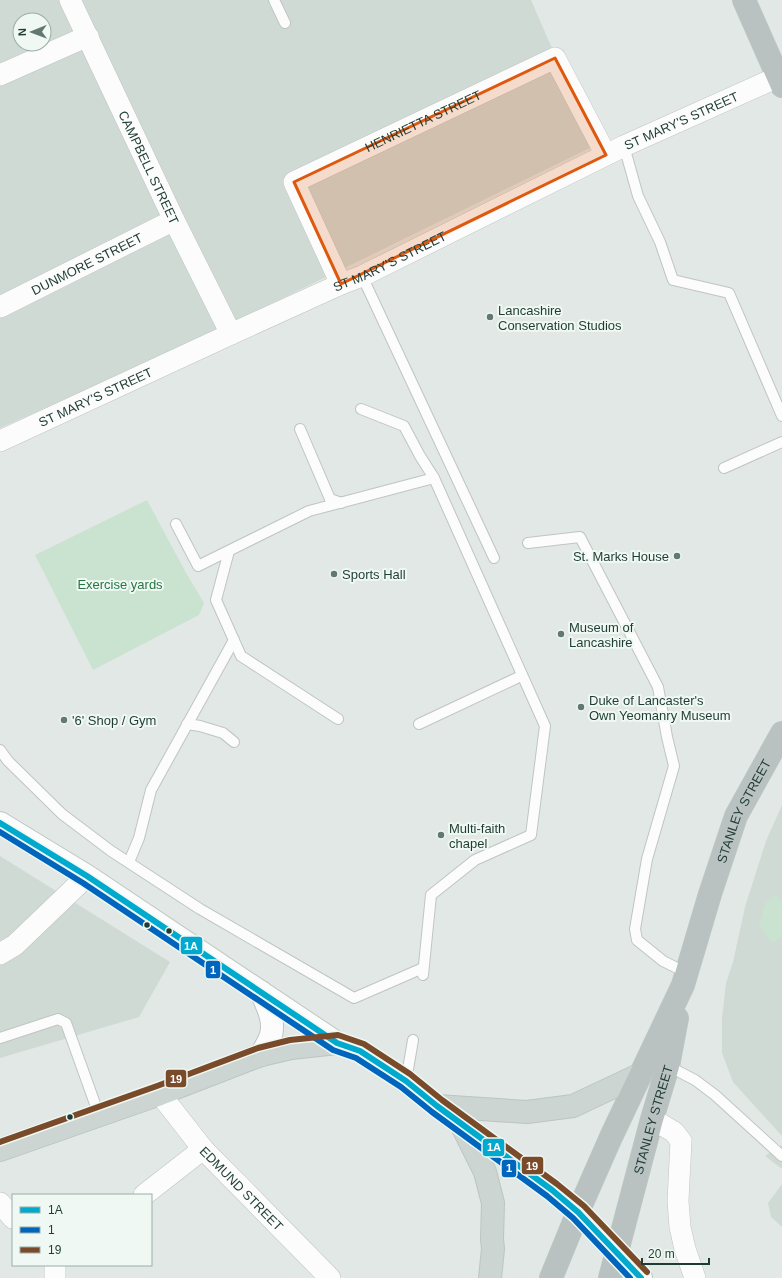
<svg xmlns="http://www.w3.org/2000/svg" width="782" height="1278" viewBox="0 0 782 1278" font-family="Helvetica,sans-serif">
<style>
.built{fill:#cfdad5;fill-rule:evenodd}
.green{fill:#cae3d1}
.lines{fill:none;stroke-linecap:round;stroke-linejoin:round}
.lane-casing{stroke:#bfc5c2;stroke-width:12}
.street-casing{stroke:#bfc5c2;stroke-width:22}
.secondary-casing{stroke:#bec6c3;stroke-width:24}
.primary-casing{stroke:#bbc5c1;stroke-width:24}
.highway-casing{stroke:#bbc5c1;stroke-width:24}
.lane{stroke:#fbfcfb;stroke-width:10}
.street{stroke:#fbfcfb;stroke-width:21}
.secondary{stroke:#fbfcfb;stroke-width:22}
.primary{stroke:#ccd5d2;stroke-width:22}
.highway{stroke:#b9c2c0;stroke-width:22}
.bus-1-casing{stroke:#eff8f3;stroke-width:9}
.bus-2-casing{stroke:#eff8f3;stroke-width:9}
.bus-3-casing{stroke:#eff8f3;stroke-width:9}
.bus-1{stroke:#00a9ce;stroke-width:6}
.bus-2{stroke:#0065bd;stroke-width:6}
.bus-3{stroke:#7a4b2a;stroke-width:6}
.marked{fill:#de580e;fill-opacity:0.2;stroke:#de580e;stroke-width:3;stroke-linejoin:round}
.poi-dot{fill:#637872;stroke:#eff8f3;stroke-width:1.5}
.bus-dot{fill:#1f3c34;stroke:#eff8f3;stroke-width:1.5}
.labels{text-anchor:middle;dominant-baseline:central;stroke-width:4;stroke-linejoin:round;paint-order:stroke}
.street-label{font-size:13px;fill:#1f3c34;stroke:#eff8f3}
.poi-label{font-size:13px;fill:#1f3c34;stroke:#eff8f3;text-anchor:start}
.park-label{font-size:13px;fill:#267644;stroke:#eff8f3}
.line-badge{stroke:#eff8f3;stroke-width:1.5}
.badge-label{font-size:11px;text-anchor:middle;font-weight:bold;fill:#fff}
</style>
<rect width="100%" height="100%" fill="#e2e8e5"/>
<!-- built -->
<g class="built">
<path d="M 0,0 L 531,0 L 571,92 L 600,143 L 181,348 L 0,428 ZM 20,20 L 44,20 L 44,44 L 20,44 Z"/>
<polygon points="782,805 782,1136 733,1082 722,1053 722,1019 726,983 733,962 745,907 766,841"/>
<polygon points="0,856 170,962 139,1017 0,1058"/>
<polygon points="782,1145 782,1169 765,1156"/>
<polygon points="782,1184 782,1227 771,1217 768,1203"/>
</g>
<!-- green -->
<g class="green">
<polygon points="147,500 185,571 204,603 199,615 93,670 35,555"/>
<polygon points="776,894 782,903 782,936 772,943 759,926 765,904"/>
</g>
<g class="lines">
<defs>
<g id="lane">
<polyline points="274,0 285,23"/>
<polyline points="624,146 638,196 660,242 673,280 729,293 782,416"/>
<polyline points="362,276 494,558"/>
<polyline points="361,409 404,426 420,456 434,478"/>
<polyline points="300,429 330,499 341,503"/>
<polyline points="724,468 782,442"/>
<polyline points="176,524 198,566 309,511 434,478 545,726 531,835 475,860 431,895 423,975"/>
<polyline points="528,543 580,537 658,687 667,737 674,766 647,859 635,929 637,940 663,961 687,973"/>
<polyline points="229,551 216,600 241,656 338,719"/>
<polyline points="187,724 200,726 223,733 234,742"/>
<polyline points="419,724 519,677 522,675"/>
<polyline points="0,750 8,761 62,814 111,851 200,909 354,998 423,968"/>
<polyline points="129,862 139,838 151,790 234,640"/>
<polyline points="0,1038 58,1019 66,1023 99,1115"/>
<polyline points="668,1066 695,1080 715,1095 782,1156"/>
<polyline points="406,1081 413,1040"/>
</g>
<g id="street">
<path id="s1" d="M 70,0 L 174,220 L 231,334"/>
<polyline points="0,75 88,36"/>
<path id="s2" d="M 341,284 L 294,182 L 555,58 L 606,155"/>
<path id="s3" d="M 0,307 L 174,220"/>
<path id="s4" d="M 0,441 L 231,334 L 341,284 L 362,276 L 624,146 L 778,77"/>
<polyline points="0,954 15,945 87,876"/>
<path id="s5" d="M 160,1094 L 203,1149 L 330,1278"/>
<polyline points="652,1119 674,1132 681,1141 678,1201 680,1227 685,1249 695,1278"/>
<polyline points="144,1195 203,1149"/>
<polyline points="0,1203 13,1218"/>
<polyline points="55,1265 55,1278"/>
</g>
<g id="secondary">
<polyline points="0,823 87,876 337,1043"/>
<path d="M 261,1055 C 264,1049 269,1042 271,1035 C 275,1020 267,1006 261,992"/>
<polyline points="617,1253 641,1278"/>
</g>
<g id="primary">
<polyline points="437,1106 527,1112 573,1106 641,1074"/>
<polyline points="462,1126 485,1172 493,1203 492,1239 493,1249 490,1278"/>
<polyline points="0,1150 160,1094 261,1055 291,1048 337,1043 360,1051 406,1081 437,1106 552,1190 578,1212 617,1253"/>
</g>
<g id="highway">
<polyline points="744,0 782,86"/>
<path id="s6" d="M 551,1278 L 578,1212 L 611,1137 L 683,985 L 710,894 L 736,816 L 782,733"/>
<path id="s7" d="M 610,1278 L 652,1119 L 668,1066 L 677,1018"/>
</g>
</defs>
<!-- lane casing -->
<use href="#lane" class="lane-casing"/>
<!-- street casing -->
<use href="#street" class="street-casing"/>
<!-- secondary casing -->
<use href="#secondary" class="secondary-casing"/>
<!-- primary casing -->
<use href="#primary" class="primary-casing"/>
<!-- highway casing -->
<use href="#highway" class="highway-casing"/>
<!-- lane -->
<use href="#lane" class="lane"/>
<!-- street -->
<use href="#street" class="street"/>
<!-- secondary -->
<use href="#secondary" class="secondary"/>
<!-- primary -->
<use href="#primary" class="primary"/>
<!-- highway -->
<use href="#highway" class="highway"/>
<defs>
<polyline id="bus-1" points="0,823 87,876 337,1043 360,1051 406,1081 437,1106 552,1190 578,1212 641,1278"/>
<polyline id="bus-2" points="0,832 83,883 333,1050 356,1058 401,1087 432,1112 547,1196 573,1218 630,1278"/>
<polyline id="bus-3" points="0,1142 157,1086 258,1048 290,1040 338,1035 364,1044 410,1074 442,1100 557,1184 584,1206 647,1272"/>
</defs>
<!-- bus-1 casing -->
<use href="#bus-1" class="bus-1-casing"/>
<!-- bus-2 casing -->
<use href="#bus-2" class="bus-2-casing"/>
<!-- bus-3 casing -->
<use href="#bus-3" class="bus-3-casing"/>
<!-- bus-1 -->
<use href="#bus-1" class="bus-1"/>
<!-- bus-2 -->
<use href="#bus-2" class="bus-2"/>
<!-- bus-3 -->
<use href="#bus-3" class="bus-3"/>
</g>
<!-- marked area -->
<path class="marked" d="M 555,58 L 606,155 L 341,284 L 294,182 Z"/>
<!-- markers -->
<g class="poi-dot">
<circle cx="490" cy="317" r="4"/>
<circle cx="677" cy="556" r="4"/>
<circle cx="334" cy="574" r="4"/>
<circle cx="561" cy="634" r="4"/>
<circle cx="581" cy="707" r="4"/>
<circle cx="64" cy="720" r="4"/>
<circle cx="441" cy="835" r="4"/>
</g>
<g class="bus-dot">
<circle cx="147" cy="925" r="3.5"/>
<circle cx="169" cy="931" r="3.5"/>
<circle cx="70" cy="1117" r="3.5"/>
</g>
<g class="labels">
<!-- street labels -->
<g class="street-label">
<text stroke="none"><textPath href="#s4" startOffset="753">ST MARY'S STREET</textPath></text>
<text stroke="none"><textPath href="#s2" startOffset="255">HENRIETTA STREET</textPath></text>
<text stroke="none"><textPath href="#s1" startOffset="185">CAMPBELL STREET</textPath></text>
<text stroke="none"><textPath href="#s4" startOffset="429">ST MARY'S STREET</textPath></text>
<text stroke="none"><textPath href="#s3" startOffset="97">DUNMORE STREET</textPath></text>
<text stroke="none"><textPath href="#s4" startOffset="105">ST MARY'S STREET</textPath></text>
<text stroke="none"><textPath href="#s6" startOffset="506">STANLEY STREET</textPath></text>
<text stroke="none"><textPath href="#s7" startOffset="164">STANLEY STREET</textPath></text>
<text stroke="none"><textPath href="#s5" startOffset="125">EDMUND STREET</textPath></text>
</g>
<!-- poi labels -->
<g class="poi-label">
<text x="498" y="310">Lancashire<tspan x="498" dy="15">Conservation Studios</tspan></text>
<text x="669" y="556" text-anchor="end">St. Marks House</text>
<text x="342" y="574">Sports Hall</text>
<text x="569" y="627">Museum of<tspan x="569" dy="15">Lancashire</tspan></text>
<text x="589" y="700">Duke of Lancaster's<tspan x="589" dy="15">Own Yeomanry Museum</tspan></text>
<text x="72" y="720">'6' Shop / Gym</text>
<text x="449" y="828">Multi-faith<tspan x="449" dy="15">chapel</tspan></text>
</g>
<!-- park labels -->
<g class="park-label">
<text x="120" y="584">Exercise yards</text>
</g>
</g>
<g class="line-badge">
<rect x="180" y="936" width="23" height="19" rx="4" fill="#00a9ce"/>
<rect x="205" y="960" width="16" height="19" rx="4" fill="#0065bd"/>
<rect x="165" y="1069" width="22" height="19" rx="4" fill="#7a4b2a"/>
<rect x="482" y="1138" width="23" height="19" rx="4" fill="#00a9ce"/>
<rect x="521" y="1156" width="23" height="19" rx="4" fill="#7a4b2a"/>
<rect x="501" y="1159" width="16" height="19" rx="4" fill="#0065bd"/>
</g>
<g class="badge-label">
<text x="191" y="950">1A</text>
<text x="213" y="974">1</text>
<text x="176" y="1083">19</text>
<text x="494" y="1151">1A</text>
<text x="532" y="1170">19</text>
<text x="509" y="1172">1</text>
</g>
<!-- legend -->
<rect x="12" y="1194" width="140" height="72" fill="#eff8f3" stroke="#9cada7"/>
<rect x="20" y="1207" width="20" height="6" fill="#00a9ce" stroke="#9cada7"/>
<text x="48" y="1214" font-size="12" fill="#1f3c34">1A</text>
<rect x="20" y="1227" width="20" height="6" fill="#0065bd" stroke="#9cada7"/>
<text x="48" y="1234" font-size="12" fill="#1f3c34">1</text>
<rect x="20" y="1247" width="20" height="6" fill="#7a4b2a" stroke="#9cada7"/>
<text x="48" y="1254" font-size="12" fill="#1f3c34">19</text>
<!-- north arrow -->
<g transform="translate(32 32) rotate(269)"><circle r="19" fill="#eff8f3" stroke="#9cada7"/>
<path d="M0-3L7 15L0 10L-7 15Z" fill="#637872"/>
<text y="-6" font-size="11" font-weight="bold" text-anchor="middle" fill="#1f3c34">N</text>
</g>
<!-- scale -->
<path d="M642 1258v6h67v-6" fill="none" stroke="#1f3c34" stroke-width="2"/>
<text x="648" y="1258" font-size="12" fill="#1f3c34" stroke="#eff8f3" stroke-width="3" paint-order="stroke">20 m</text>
</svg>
